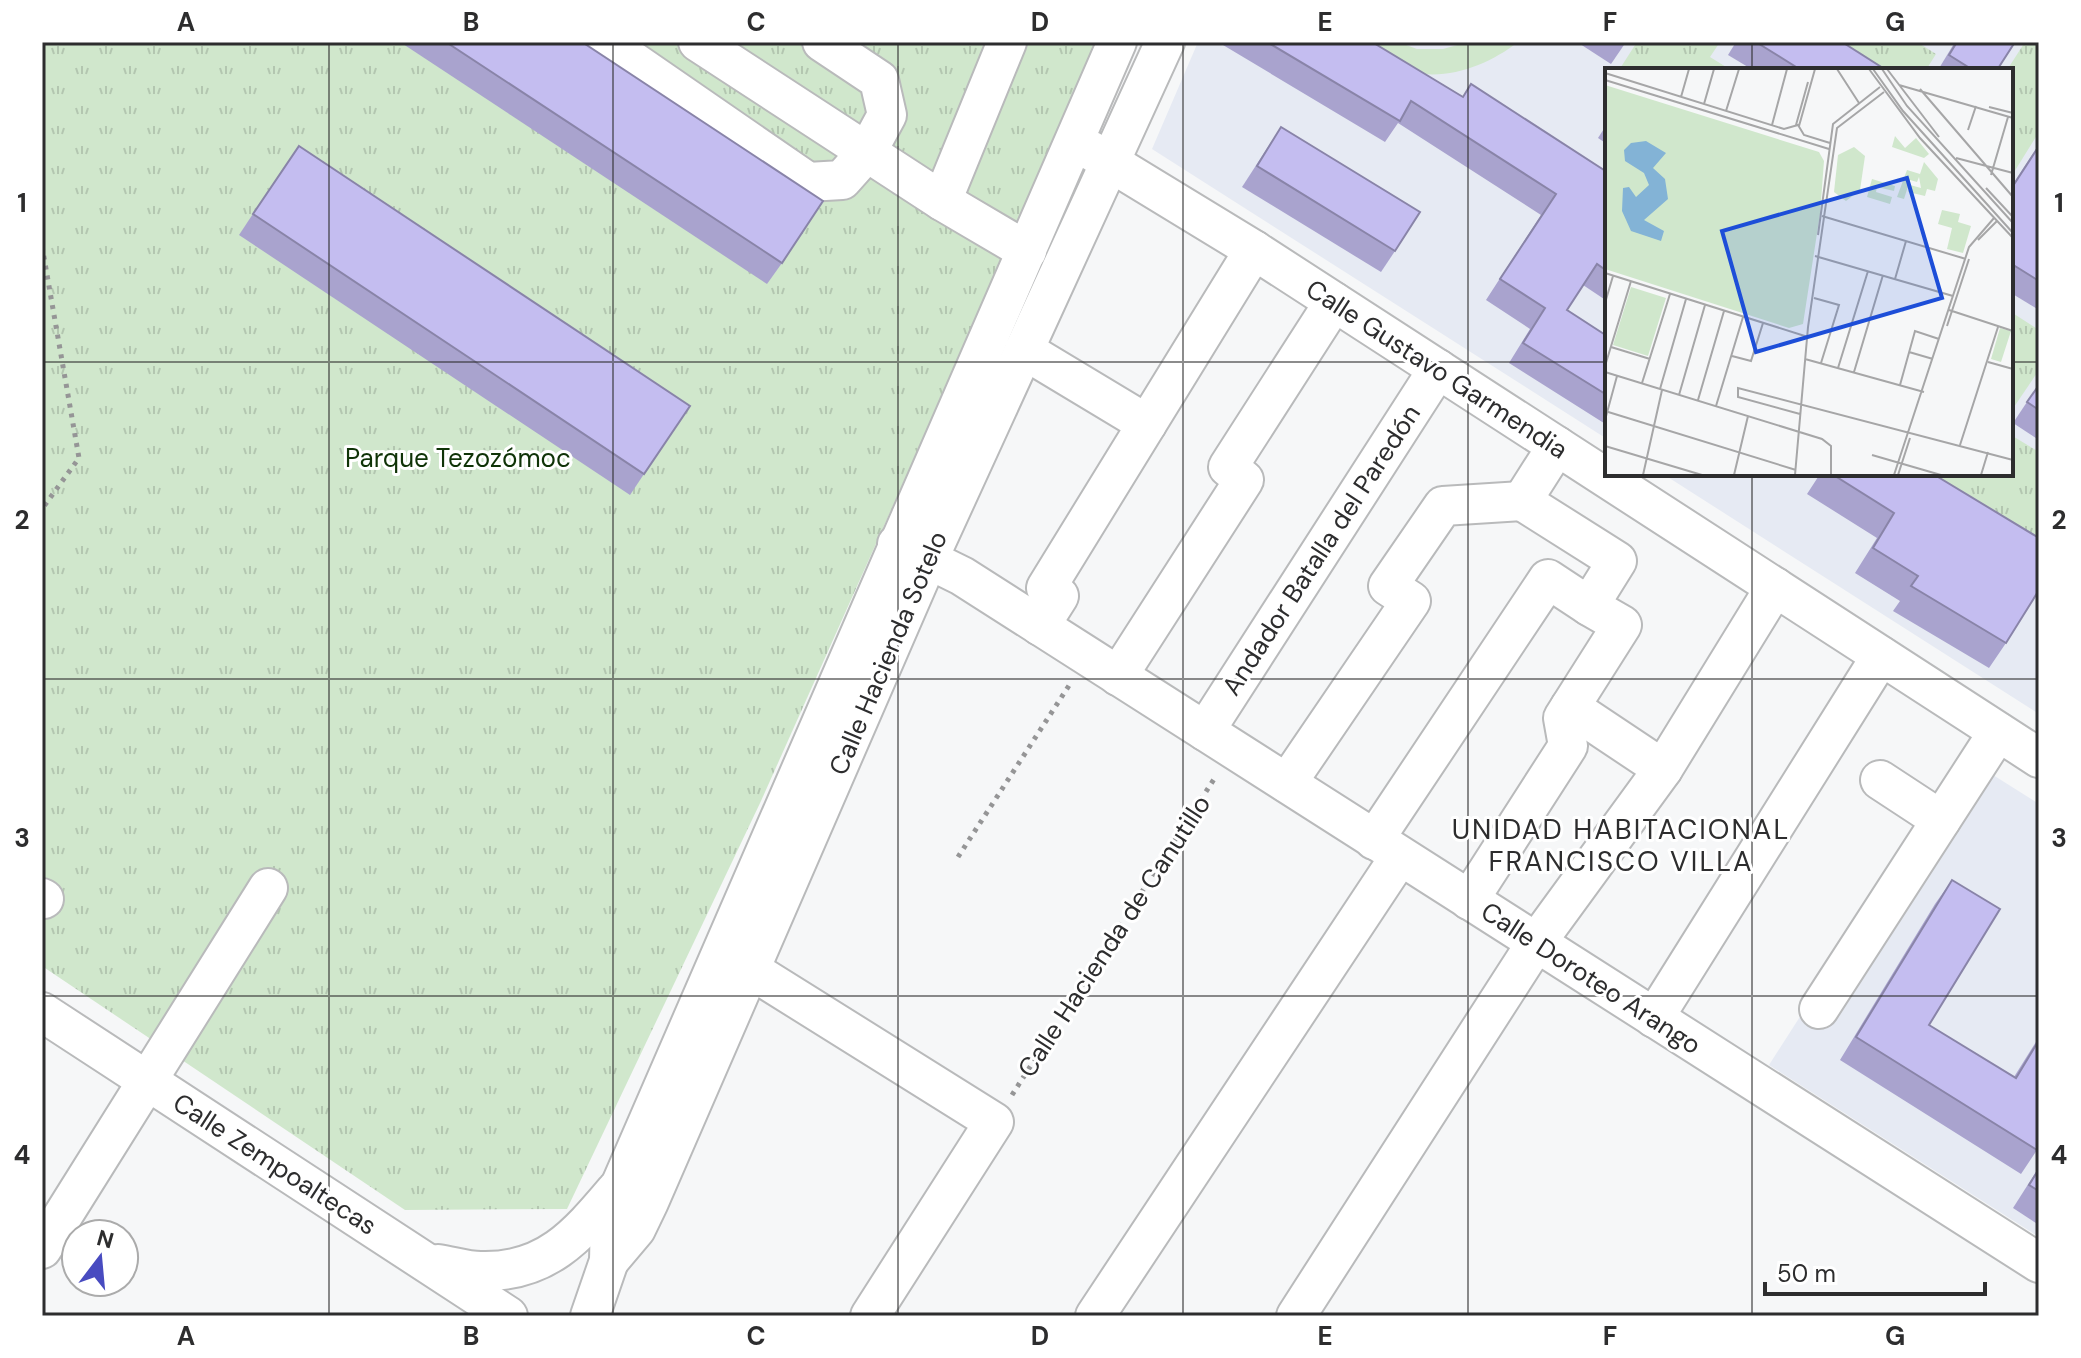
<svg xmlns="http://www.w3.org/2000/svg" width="2081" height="1358" viewBox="0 0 2081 1358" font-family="'DM Sans',sans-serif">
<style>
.built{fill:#e6eaf3}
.park{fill:url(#park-tufts)}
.pitch{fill:#d0e7cc}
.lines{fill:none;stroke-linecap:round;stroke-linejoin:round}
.minor-casing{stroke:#b9babb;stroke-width:42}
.path{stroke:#959596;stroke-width:5;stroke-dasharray:4 6;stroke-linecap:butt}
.minor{stroke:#fff;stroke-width:38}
.wall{fill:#a9a3ce}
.building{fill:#c4bdf0;stroke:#8984a8;stroke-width:2}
.grid{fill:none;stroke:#2d2d2e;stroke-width:2;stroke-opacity:0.55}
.labels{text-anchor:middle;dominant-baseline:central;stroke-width:6;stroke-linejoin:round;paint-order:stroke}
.street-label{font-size:26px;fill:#2d2d2e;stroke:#fff}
.park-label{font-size:26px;fill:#0f3307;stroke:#fff}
.neighbourhood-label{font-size:28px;letter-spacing:2px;fill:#2d2d2e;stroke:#fff}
.inset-road{fill:none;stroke:#a6a6a7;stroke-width:2}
.view{fill:#1d4ed8;fill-opacity:0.15;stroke:#1d4ed8;stroke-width:4}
.inset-edge{fill:none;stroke:#2d2d2e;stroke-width:4}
.neatline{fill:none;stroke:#2d2d2e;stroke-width:3}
.grid-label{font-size:26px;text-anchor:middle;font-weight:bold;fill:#2d2d2e}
</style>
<defs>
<pattern id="park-tufts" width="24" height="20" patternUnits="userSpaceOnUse" patternTransform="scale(2)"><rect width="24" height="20" fill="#d0e7cc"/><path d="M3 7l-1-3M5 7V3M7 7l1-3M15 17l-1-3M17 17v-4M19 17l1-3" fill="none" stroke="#b3c6b0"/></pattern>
</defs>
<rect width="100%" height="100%" fill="#f6f7f8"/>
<!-- built -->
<g class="built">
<polygon points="1198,42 2039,42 2039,714 1663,474 2011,474 2011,70 1607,70 1607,439 1152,149"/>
<polygon points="1966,758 2039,804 2039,1237 1769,1065"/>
</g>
<!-- park -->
<g class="park">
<polygon points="42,42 1095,42 1065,121 761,801 567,1209 405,1210 42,966"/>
<polygon points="1637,42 1720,42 1710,57 1731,70 1619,70"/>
<polygon points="1809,42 1917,42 1936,54 1926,70 1854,70"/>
<polygon points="2025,42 2039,42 2039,132 2011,177 2011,70 2007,70"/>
<polygon points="2011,312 2039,330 2039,370 2014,407 2011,405"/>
<polygon points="2011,435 2039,452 2039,568 1890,474 2011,474"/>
</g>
<!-- pitch -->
<path class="pitch" d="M 1342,42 L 1398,42 L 1417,49 L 1443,49 L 1468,42 L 1518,42 C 1490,64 1448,81 1412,72 C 1388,66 1364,52 1342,42 Z"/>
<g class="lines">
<defs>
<g id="minor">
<polyline points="605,42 808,182 842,180 867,152 887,115 879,80 822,42"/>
<polyline points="698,42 942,201 1027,251"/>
<polyline points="1090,150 1254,250 2039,758"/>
<polyline points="942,201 1007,42"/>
<polyline points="1024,350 1147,424"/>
<polyline points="1522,501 1557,446"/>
<polyline points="897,544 962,576 2039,1263"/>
<polyline points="1040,626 1059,596 1046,588 1254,250"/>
<polyline points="1118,676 1244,480 1228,467 1334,302"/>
<polyline points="1570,707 1663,769"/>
<polyline points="1205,731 1438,369"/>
<polyline points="1880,780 1941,820"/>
<polyline points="1287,783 1411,601 1388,586 1443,506 1522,501"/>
<polyline points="1374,840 1548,579 1589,606 1617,561 1522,501"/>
<polyline points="42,898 44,899"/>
<polyline points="1469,900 1568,746 1563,718 1622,625 1589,606"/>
<polyline points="751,970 994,1122 870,1316"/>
<polyline points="1819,1009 1998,732"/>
<polyline points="42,1012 508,1316"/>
<polyline points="1654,1018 1881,656"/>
<polyline points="42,1249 268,888"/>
<polyline points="609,1261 636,1229 649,1202 928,560 1165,42"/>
<path d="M 438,1264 C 452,1266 467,1271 481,1271 C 547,1273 578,1235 617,1189"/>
<polyline points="590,1316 609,1261 610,1215 620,1186 1117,42"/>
<polyline points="1095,1316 1400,856"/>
<polyline points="1296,1316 1536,943 1663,769 1775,587"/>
</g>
</defs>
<!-- minor casing -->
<use href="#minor" class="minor-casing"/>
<!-- path -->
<g class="path">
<polyline points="42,246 79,458 42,509"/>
<polyline points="958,857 1070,684"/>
<polyline points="1012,1095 1216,776"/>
</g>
<!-- minor -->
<use href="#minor" class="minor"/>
</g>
<!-- wall -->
<g class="wall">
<polygon points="400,42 582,42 782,263 767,284"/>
<polygon points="1218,42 1372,42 1462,96 1607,172 1607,301 1583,285 1567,310 1607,336 1607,425 1509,363 1530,329 1486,300 1541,215 1398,123 1385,142"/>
<polygon points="1577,42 1626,42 1611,64"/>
<polygon points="1736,42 1842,42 1886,70 1753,70 1728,55"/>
<polygon points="1955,42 2015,42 1997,70 1938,70"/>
<polygon points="1607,124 1607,144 1598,138"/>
<polygon points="1281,127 1395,251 1381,272 1242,187"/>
<polygon points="2039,144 2039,310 2011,293 2011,187"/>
<polygon points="284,167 644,474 630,495 239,235"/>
<polygon points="2039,384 2039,440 2013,423"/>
<polygon points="1820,474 1933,474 2006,643 1989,668 1893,611 1900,601 1855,573 1877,538 1807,494"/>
<polygon points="1952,880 1929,1025 2014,1077 2039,1037 2039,1147 2021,1174 1840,1060 1935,904"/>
<polygon points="2039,1167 2039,1225 2013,1208"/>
</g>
<!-- building -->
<g class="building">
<polygon points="446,42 582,42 823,201 782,263"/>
<polygon points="1267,42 1372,42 1463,97 1471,84 1607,172 1607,271 1597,264 1567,310 1607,336 1607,395 1523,343 1545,308 1500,279 1556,194 1411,101 1400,121"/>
<polygon points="1756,42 1842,42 1886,70 1801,70"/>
<polygon points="1957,42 2015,42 1997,70 1973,70 1949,55"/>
<polygon points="1281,127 1420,212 1395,251 1257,166"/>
<polygon points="299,146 690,406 644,474 253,214"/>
<polygon points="2039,146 2039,281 2015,266 2011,272 2011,189"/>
<polygon points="2039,385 2039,410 2027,402"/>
<polygon points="1832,474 1933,474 2039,538 2039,590 2006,643 1911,586 1918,576 1873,548 1894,513"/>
<polygon points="1952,880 2000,909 1929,1025 2016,1078 2039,1040 2039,1147 2037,1150 1856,1037"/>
<polygon points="2039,1169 2039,1191 2029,1185"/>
</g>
<!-- grid -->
<path class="grid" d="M 329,42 L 329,1316M 613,42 L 613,1316M 898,42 L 898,1316M 1183,42 L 1183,1316M 1468,42 L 1468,1316M 1752,42 L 1752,70M 42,362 L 1607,362M 2011,362 L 2039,362M 1752,474 L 1752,1316M 42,679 L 2039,679M 42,996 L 2039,996"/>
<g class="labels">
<!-- street labels -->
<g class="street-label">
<text transform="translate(1437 369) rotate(33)">Calle Gustavo Garmendia</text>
<text transform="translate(1321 550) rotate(-57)">Andador Batalla del Paredón</text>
<text transform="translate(888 653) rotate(-67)">Calle Hacienda Sotelo</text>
<text transform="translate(1114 936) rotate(-57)">Calle Hacienda de Canutillo</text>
<text transform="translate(1591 978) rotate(33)">Calle Doroteo Arango</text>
<text transform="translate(275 1164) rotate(33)">Calle Zempoaltecas</text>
</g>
<!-- park labels -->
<g class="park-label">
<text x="458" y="458">Parque Tezozómoc</text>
</g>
<!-- neighbourhood labels -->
<g class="neighbourhood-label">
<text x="1621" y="829">UNIDAD HABITACIONAL<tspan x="1621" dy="32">FRANCISCO VILLA</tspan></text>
</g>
</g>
<!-- overview -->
<g transform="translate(1605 68)">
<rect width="408" height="408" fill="#f6f7f8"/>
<path d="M 0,17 L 214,84 L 219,93 L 215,146 L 198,256 L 184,260 L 0,201 ZM 290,68 L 300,80 L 311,70 L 324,86 L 319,90 L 287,79 ZM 319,94 L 333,111 L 330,123 L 322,121 L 320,128 L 303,124 L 305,117 L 316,120 L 314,109 L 312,114 L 305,112 L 299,131 L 292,129 L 302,102 L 315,106 ZM 267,111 L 290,118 L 289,123 L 272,119 L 271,124 L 287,129 L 285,136 L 262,129 ZM 337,142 L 355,146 L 353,154 L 366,158 L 358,185 L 342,181 L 347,160 L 333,156 ZM 26,219 L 61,230 L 43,288 L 8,277 ZM 395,260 L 406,263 L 396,294 L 386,291 Z" fill="#d0e7cc"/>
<path d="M 249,79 L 260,88 L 255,122 L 241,133 L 229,124 L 233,87 Z" fill="#d0e7cc"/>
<path d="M 41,73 L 61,85 L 48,100 L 60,111 L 63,131 L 39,152 L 59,163 L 56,173 L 26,163 L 17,143 L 18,120 L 24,119 L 31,129 L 44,117 L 39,105 L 20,93 L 19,82 L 26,75 Z" fill="#83b3d6"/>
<path class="inset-road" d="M 232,1 L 254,35M 264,1 L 315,70 L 408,170M 268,1 L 298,43 L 408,165M 277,1 L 302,38 L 408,155M 282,1 L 334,69M 0,5 L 179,61 L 193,57 L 199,67 L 225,75M 0,12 L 224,81M 294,17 L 408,50M 315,21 L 408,129M 76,29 L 84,1M 99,36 L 109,1M 384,39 L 408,45M 121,43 L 134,1M 167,57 L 182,1M 191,57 L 203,14M 194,58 L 210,1M 363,62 L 371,38M 351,90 L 408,105M 386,107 L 403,49M 381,120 L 408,149M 217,148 L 361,191M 213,167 L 228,56 L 275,19M 373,172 L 392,153M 210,188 L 348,228M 0,205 L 203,269M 290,211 L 301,173M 209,230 L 234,237 L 216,295M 0,235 L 8,208M 344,242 L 408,263M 342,258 L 364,191M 6,279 L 45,291M 304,284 L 328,291M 127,288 L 146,293 L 158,255M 200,291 L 319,324M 383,294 L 408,301M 0,298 L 26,213M 233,300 L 263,203M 0,304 L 217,371 L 226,378 L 226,407M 249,304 L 278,207M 37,315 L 65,226M 295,317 L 310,263 L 334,271M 55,321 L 81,231M 74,327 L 100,237M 93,332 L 119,243M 111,338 L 138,249M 0,343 L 191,402M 195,346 L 133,329 L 133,320 L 408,392M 0,352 L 12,308M 355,377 L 393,259M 0,378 L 97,407M 267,387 L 336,407M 38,407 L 57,322M 129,407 L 143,348M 190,407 L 203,259 L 232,60 L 279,24M 289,407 L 364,179 L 389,150M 293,407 L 305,370M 376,407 L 383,384"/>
<path class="view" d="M 302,110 L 337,230 L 151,284 L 117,163 Z"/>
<rect width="408" height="408" class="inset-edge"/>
</g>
<!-- border -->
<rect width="2081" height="1358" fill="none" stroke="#ffffff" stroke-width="88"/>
<!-- north arrow -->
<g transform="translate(100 1258) rotate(16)"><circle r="38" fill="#ffffff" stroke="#ababab" stroke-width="2"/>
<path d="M0-6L14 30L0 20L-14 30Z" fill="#484bc0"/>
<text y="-12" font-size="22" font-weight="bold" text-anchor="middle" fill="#2d2d2e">N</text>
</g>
<!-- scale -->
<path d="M1765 1282v12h220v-12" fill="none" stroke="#2d2d2e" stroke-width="4"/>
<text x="1777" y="1282" font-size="24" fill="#2d2d2e" stroke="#ffffff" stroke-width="6" paint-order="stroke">50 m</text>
<rect x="44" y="44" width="1993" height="1270" class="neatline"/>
<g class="grid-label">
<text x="186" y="31">A</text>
<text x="471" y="31">B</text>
<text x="756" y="31">C</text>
<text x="1040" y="31">D</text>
<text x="1325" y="31">E</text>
<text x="1610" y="31">F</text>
<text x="1895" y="31">G</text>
<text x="22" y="212">1</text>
<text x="2059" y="212">1</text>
<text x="22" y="529">2</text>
<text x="2059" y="529">2</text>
<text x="22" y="847">3</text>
<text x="2059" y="847">3</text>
<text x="22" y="1164">4</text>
<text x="2059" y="1164">4</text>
<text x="186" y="1345">A</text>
<text x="471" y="1345">B</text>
<text x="756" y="1345">C</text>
<text x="1040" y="1345">D</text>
<text x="1325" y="1345">E</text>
<text x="1610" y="1345">F</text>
<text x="1895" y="1345">G</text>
</g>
</svg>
